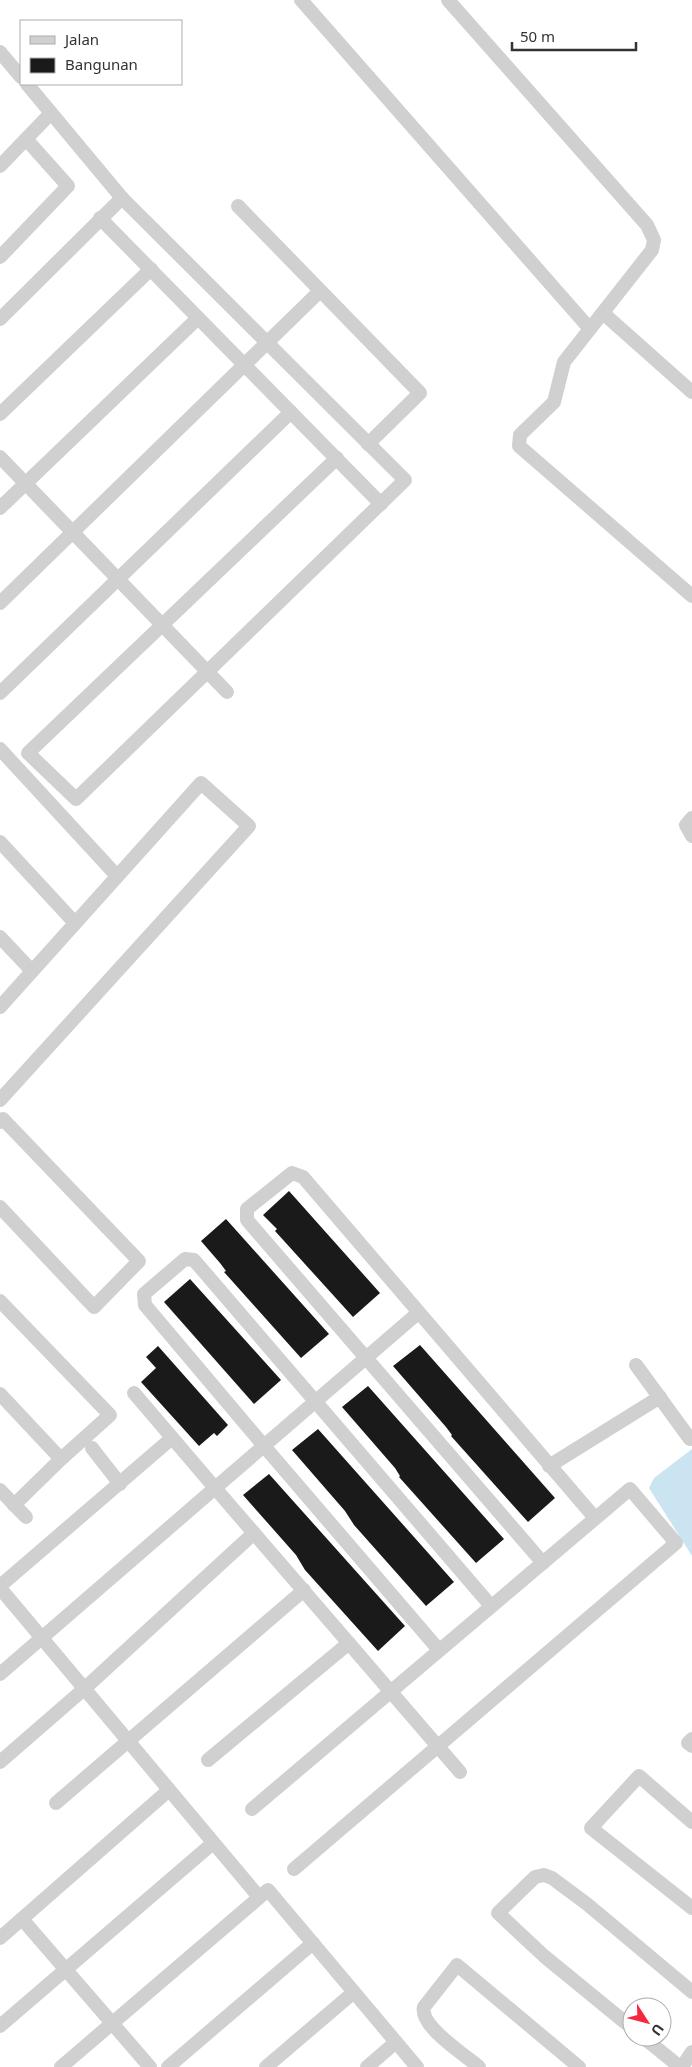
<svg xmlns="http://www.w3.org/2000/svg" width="692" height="2067" viewBox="0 0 692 2067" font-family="'Noto Sans',sans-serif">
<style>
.water{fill:#cbe4f1}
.building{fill:#1a1a1a}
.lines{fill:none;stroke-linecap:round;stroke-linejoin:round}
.minor{stroke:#d0d0d0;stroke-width:14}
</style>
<rect width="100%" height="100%" fill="#fff"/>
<!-- water -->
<polygon class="water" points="692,1449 692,1556 649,1488 654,1478"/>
<!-- building -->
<g class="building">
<polygon points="289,1191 380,1293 353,1317 275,1231 277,1229 263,1215"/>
<polygon points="226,1219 329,1334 301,1358 224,1272 226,1271 220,1263 201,1241"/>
<polygon points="190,1279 281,1380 254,1404 164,1302"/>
<polygon points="420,1345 555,1498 528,1522 451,1436 452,1435 446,1427 393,1366"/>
<polygon points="158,1346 228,1425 217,1436 214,1433 199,1446 141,1382 156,1368 146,1357"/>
<polygon points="368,1386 504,1539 476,1563 399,1477 400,1476 395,1468 342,1407"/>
<polygon points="318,1429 454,1582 426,1606 354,1525 345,1511 292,1450"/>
<polygon points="269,1474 405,1626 378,1651 305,1570 296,1555 243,1495"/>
</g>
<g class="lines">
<!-- minor -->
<g class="minor">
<polyline points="301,0 590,329"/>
<polyline points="448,0 647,225 654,240 652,250 564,362 554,402 520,435 519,446 692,596"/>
<polyline points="0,52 21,77"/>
<polyline points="27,84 122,198 405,480 76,799 28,753 337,458"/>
<polyline points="0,166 51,113"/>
<polyline points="238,206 420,393 368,444"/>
<polyline points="100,218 381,504"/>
<polyline points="0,257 68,186 26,139"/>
<polyline points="603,313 692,392"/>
<polyline points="0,319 122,198"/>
<polyline points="0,414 151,269"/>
<polyline points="0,457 227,692"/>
<polyline points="0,508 198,318"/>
<polyline points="0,603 320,291"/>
<polyline points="0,693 291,412"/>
<polyline points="0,749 117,876"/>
<polyline points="692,818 686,825 692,836"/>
<polyline points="0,842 75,923"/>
<polyline points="0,937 32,971"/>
<polyline points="0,1007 201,783 249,826 0,1100"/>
<polyline points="0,1122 3,1119 139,1261 94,1307 0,1207"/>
<polyline points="0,1301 110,1415 61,1459"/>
<polyline points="418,1313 215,1488 460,1772"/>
<polyline points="636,1365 690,1439"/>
<polyline points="0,1394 61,1459 14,1505"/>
<polyline points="92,1448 120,1484"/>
<polyline points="549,1466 660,1397"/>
<polyline points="0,1490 26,1517"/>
<polyline points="543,1563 247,1220 247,1209 292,1173 303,1177 595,1518"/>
<polyline points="0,1586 172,1438"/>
<polyline points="0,1588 259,1897"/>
<polyline points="439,1650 264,1446 145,1305 144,1294 185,1259 194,1260 491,1606"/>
<polyline points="0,1674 215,1488 134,1393"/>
<polyline points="692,1739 688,1743 692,1746"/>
<polyline points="208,1760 349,1643"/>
<polyline points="0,1762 84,1689 254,1533"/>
<polyline points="56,1803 304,1590"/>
<polyline points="252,1809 630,1489 676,1543 294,1869"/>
<polyline points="692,1822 639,1776 591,1828 692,1908"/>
<polyline points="22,1919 150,2067"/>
<polyline points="0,1938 169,1790"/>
<polyline points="0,2026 213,1843"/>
<polyline points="632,2028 544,1956 498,1913 535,1877 544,1875 552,1878 587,1904 692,1992"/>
<polyline points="643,2037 680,2067"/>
<polyline points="61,2067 268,1890 417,2067"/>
<polyline points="168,2067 313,1943"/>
<polyline points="266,2067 354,1992"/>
<polyline points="367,2067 396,2042"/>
<path d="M 479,2067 C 465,2055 419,2026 424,2007 L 457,1965 L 579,2067"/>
<polyline points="682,2067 692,2052"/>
</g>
</g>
<!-- legend -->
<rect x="20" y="20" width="162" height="65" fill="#ffffff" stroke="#adadad"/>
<rect x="30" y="36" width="25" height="8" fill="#d0d0d0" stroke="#adadad"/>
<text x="65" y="45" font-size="15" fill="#333333">Jalan</text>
<rect x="30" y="58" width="25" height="15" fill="#1a1a1a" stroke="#adadad"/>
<text x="65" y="70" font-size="15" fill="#333333">Bangunan</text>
<!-- north arrow -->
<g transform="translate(647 2022) rotate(126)"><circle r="24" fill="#ffffff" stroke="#adadad"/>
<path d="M0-4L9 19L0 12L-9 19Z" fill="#f6283f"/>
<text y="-8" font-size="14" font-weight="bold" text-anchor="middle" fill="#333333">U</text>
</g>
<!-- scale -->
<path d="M512 42v8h124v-8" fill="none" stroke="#333333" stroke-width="2.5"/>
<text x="520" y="42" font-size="15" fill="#333333" stroke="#ffffff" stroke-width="4" paint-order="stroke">50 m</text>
</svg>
